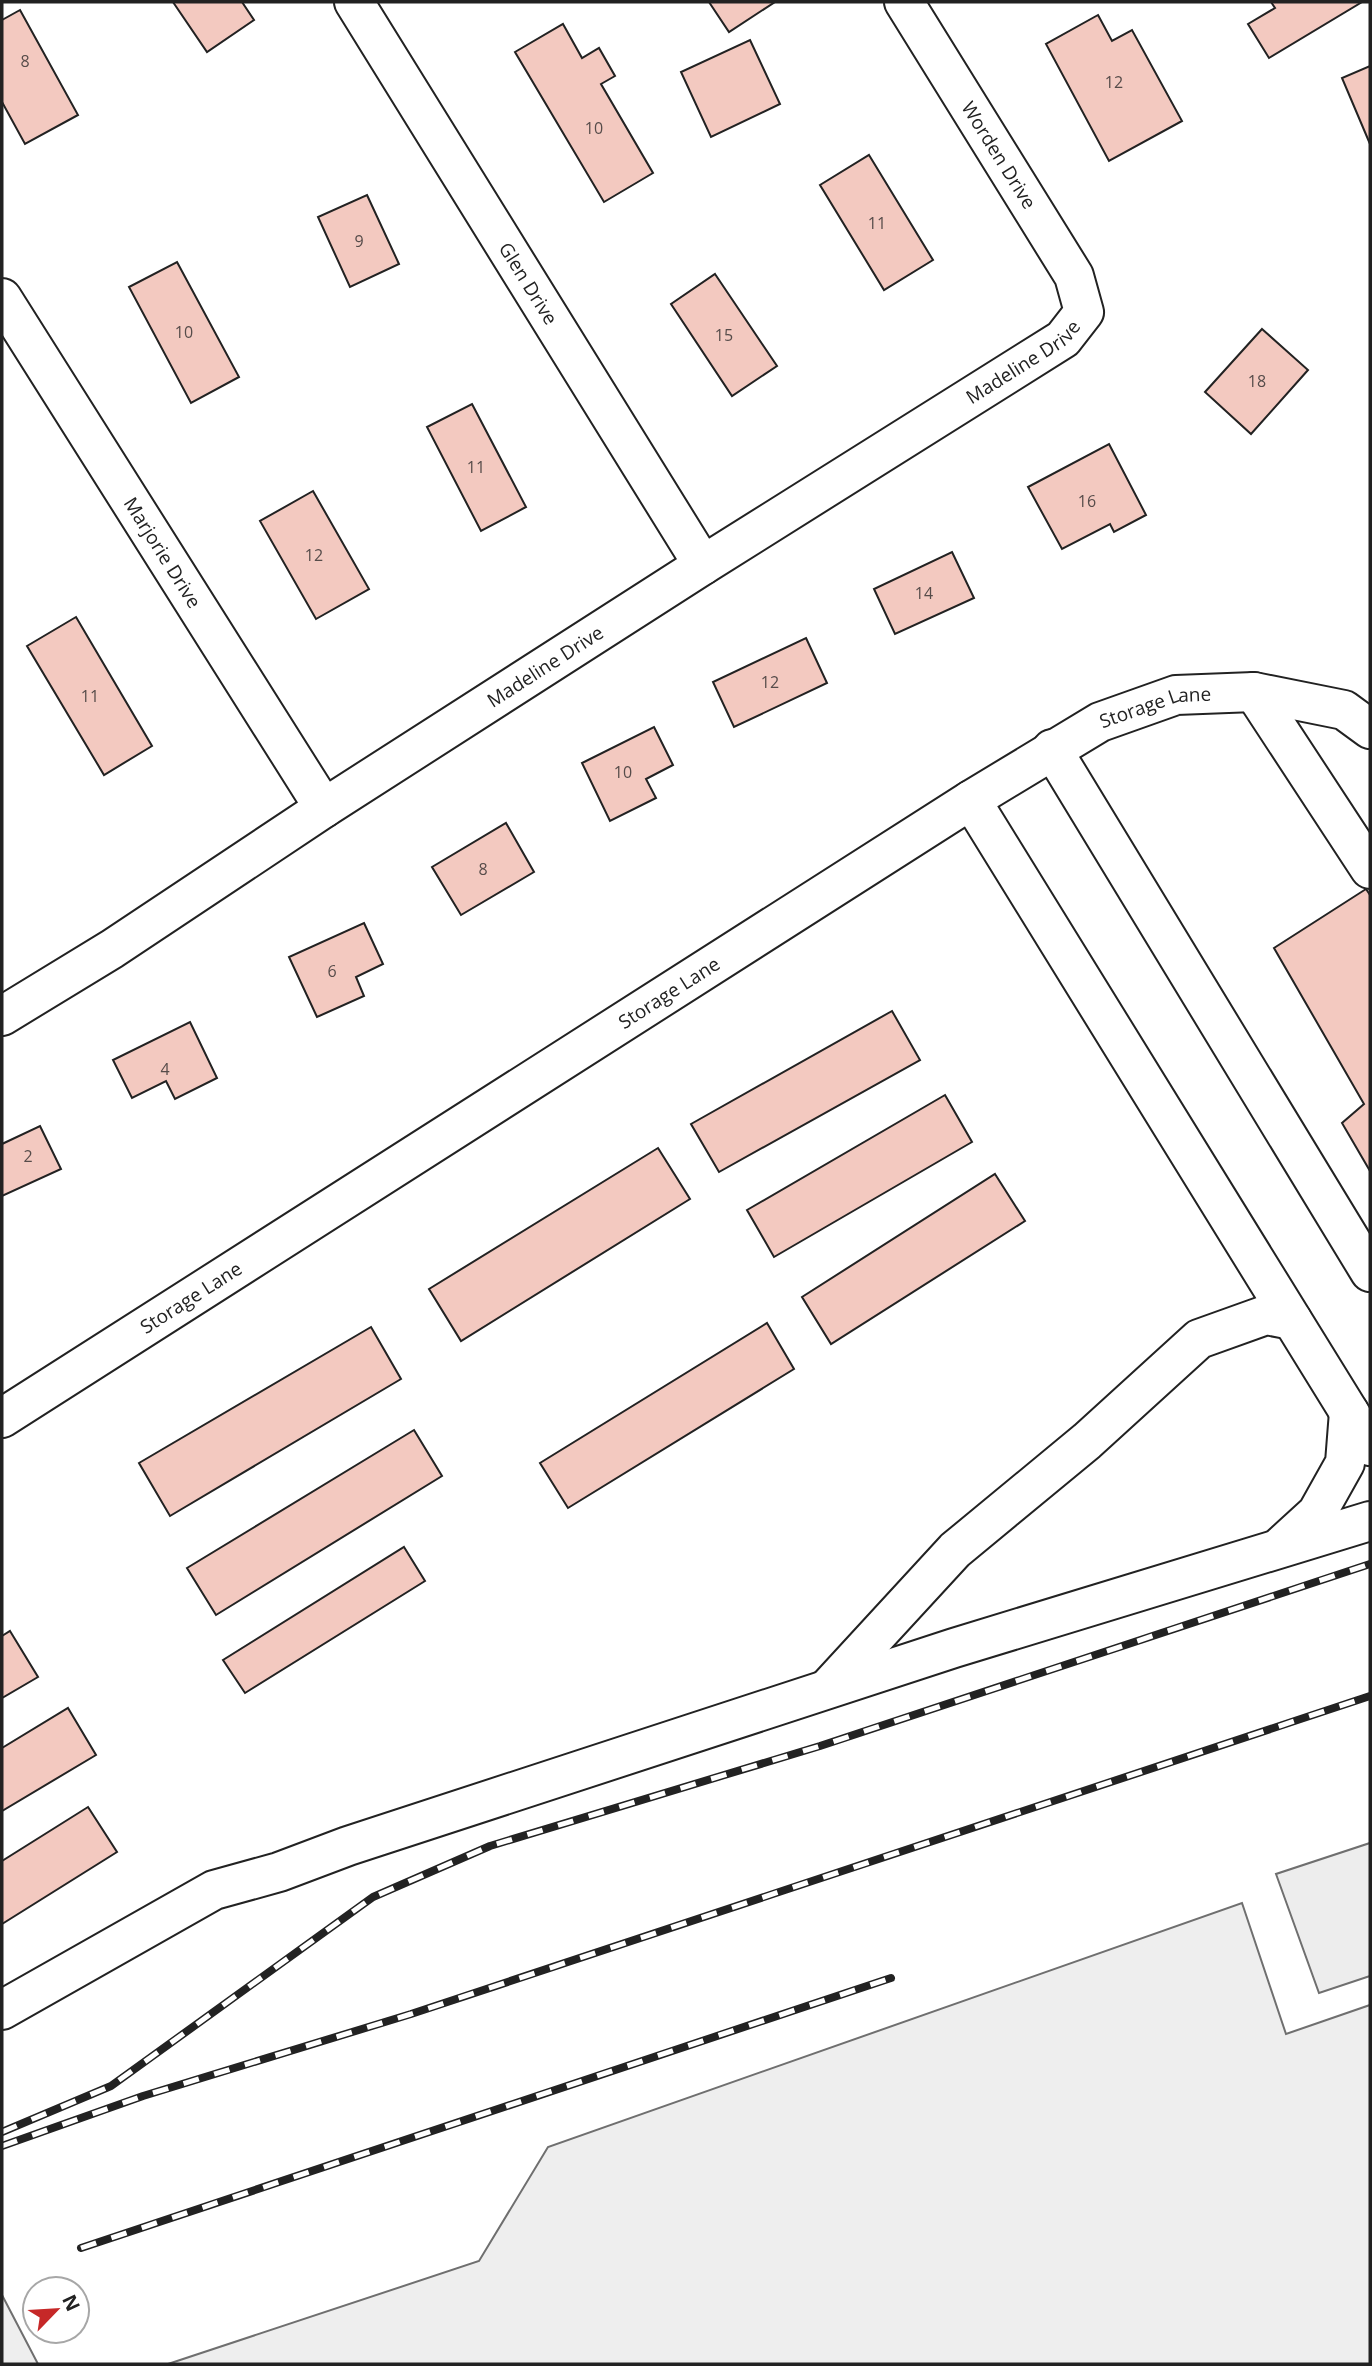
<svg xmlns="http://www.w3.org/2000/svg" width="1372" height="2366" viewBox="0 0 1372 2366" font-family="'Open Sans',sans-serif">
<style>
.green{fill:#eee;stroke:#6f6f6f;stroke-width:2}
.parking{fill:#ededed;stroke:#6f6f6f;stroke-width:2}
.building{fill:#f3c9c0;stroke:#222;stroke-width:2}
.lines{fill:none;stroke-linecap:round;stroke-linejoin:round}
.minor-casing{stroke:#222;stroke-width:42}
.minor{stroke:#fff;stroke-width:38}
.rail-casing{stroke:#222;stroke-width:8}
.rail{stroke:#fff;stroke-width:5;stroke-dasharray:16;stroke-linecap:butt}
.labels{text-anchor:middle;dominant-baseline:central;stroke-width:5;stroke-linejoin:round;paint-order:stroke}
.number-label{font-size:16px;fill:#564c4a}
.street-label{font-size:19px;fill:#222;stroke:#fff}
</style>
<rect width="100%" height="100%" fill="#fff"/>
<!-- green -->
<g class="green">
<polygon points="1242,1903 1286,2034 1370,2005 1370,2364 168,2364 479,2261 548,2147"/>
<polygon points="2,2295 38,2364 2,2364"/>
</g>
<!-- parking -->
<polygon class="parking" points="1370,1843 1370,1976 1319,1993 1276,1874"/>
<!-- building -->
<g class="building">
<polygon points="173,2 242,2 254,20 207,52"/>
<polygon points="709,2 775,2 729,32"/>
<polygon points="1271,2 1362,2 1269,58 1248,24 1275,8"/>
<polygon points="20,10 78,115 25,144 2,102 2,20"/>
<polygon points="1098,15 1112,41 1132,30 1182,121 1109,161 1046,44"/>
<polygon points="563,24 582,58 599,48 615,76 601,84 653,173 604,202 515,52"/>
<polygon points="750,40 780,104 711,137 681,72"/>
<polygon points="1370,66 1370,144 1342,78"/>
<polygon points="869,155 933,260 884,290 820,185"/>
<polygon points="367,195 399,264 350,287 318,217"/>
<polygon points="177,262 239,377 191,403 129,287"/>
<polygon points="715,274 777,366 732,396 671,304"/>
<polygon points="1262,329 1308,370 1251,434 1205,392"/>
<polygon points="472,404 526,507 481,531 427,427"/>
<polygon points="1109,444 1146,515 1114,532 1110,524 1062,549 1028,487"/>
<polygon points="313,491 369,589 316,619 260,521"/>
<polygon points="952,552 974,598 895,634 874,589"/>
<polygon points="76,617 152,746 104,775 27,646"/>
<polygon points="806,638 827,683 734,727 713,682"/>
<polygon points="654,727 673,765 646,779 656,798 610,821 582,763"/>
<polygon points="506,823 534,872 461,915 432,867"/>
<polygon points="1366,889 1370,895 1370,1171 1342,1123 1364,1104 1274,948"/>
<polygon points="364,923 383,964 356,977 364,996 317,1017 289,957"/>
<polygon points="892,1011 920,1060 719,1172 691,1124"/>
<polygon points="190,1022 217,1078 175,1099 166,1081 132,1098 113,1060"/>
<polygon points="945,1095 972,1142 774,1257 747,1210"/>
<polygon points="40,1126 61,1169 2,1196 2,1144"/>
<polygon points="658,1148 690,1199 461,1341 429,1289"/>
<polygon points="995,1174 1025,1221 831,1344 802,1297"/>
<polygon points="767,1323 794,1369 568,1508 540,1463"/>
<polygon points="371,1327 401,1379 170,1516 139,1463"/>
<polygon points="414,1430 442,1476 216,1615 187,1568"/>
<polygon points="404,1547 425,1581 245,1693 223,1660"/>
<polygon points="10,1631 38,1677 2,1698 2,1636"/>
<polygon points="68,1708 96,1755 2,1811 2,1748"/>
<polygon points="88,1807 117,1852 2,1924 2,1861"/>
</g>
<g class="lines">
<defs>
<g id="minor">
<path id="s1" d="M 354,2 L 703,565"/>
<path id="s2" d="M 2,298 L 324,808"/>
<polyline points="1254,692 1370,869"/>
<polyline points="1052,749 1370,1272"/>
<polyline points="971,800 1370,1446"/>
<path id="s3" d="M 2,1016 L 112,949 L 324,808 L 703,565 L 1063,339 L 1084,312 L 1074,276 L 904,2"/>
<path id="s4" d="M 2,1418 L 971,800 L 1100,722 L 1176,695 L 1254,692 L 1344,710 L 1370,729"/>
<polyline points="1282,1545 1317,1513 1345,1463 1349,1412"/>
<polyline points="828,1688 955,1550 1087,1441 1199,1339 1266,1315 1292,1320"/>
<polyline points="2,2010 214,1890 279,1872 348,1846 954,1648 1370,1521"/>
</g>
</defs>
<!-- minor casing -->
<use href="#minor" class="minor-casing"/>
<!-- minor -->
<use href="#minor" class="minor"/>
<defs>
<g id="rail">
<polyline points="2,2132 111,2086 373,1897 490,1846 820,1746 1370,1564"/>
<polyline points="2,2146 143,2096 411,2014 1370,1696"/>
<polyline points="81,2248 891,1978"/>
</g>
</defs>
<!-- rail casing -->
<use href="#rail" class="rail-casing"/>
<!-- rail -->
<use href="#rail" class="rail"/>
</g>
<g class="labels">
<!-- number labels -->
<g class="number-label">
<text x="25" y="61">8</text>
<text x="1114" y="82">12</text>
<text x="594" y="128">10</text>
<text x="877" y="223">11</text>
<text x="359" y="241">9</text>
<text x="184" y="332">10</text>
<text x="724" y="335">15</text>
<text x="1257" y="381">18</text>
<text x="476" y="467">11</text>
<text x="1087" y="501">16</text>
<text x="314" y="555">12</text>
<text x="924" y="593">14</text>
<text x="770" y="682">12</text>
<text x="90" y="696">11</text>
<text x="623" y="772">10</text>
<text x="483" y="869">8</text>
<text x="332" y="971">6</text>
<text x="165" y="1069">4</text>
<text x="28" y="1156">2</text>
</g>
<!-- street labels -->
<g class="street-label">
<text transform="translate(999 155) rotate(58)">Worden Drive</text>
<text stroke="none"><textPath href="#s1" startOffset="331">Glen Drive</textPath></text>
<text stroke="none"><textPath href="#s3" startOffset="1213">Madeline Drive</textPath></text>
<text stroke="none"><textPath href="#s2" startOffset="301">Marjorie Drive</textPath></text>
<text stroke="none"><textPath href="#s3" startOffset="646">Madeline Drive</textPath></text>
<text stroke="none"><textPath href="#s4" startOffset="1358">Storage Lane</textPath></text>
<text stroke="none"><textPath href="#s4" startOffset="791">Storage Lane</textPath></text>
<text stroke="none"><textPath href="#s4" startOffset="224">Storage Lane</textPath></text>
</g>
</g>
<!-- border -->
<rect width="1372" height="2366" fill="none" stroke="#222222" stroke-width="7"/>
<!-- north arrow -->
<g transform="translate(56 2310) rotate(65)"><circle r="33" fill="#ffffff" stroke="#a7a7a7" stroke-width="2"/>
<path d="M0-5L12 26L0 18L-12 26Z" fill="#c62828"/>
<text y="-10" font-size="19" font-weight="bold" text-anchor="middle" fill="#222222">N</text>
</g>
</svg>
